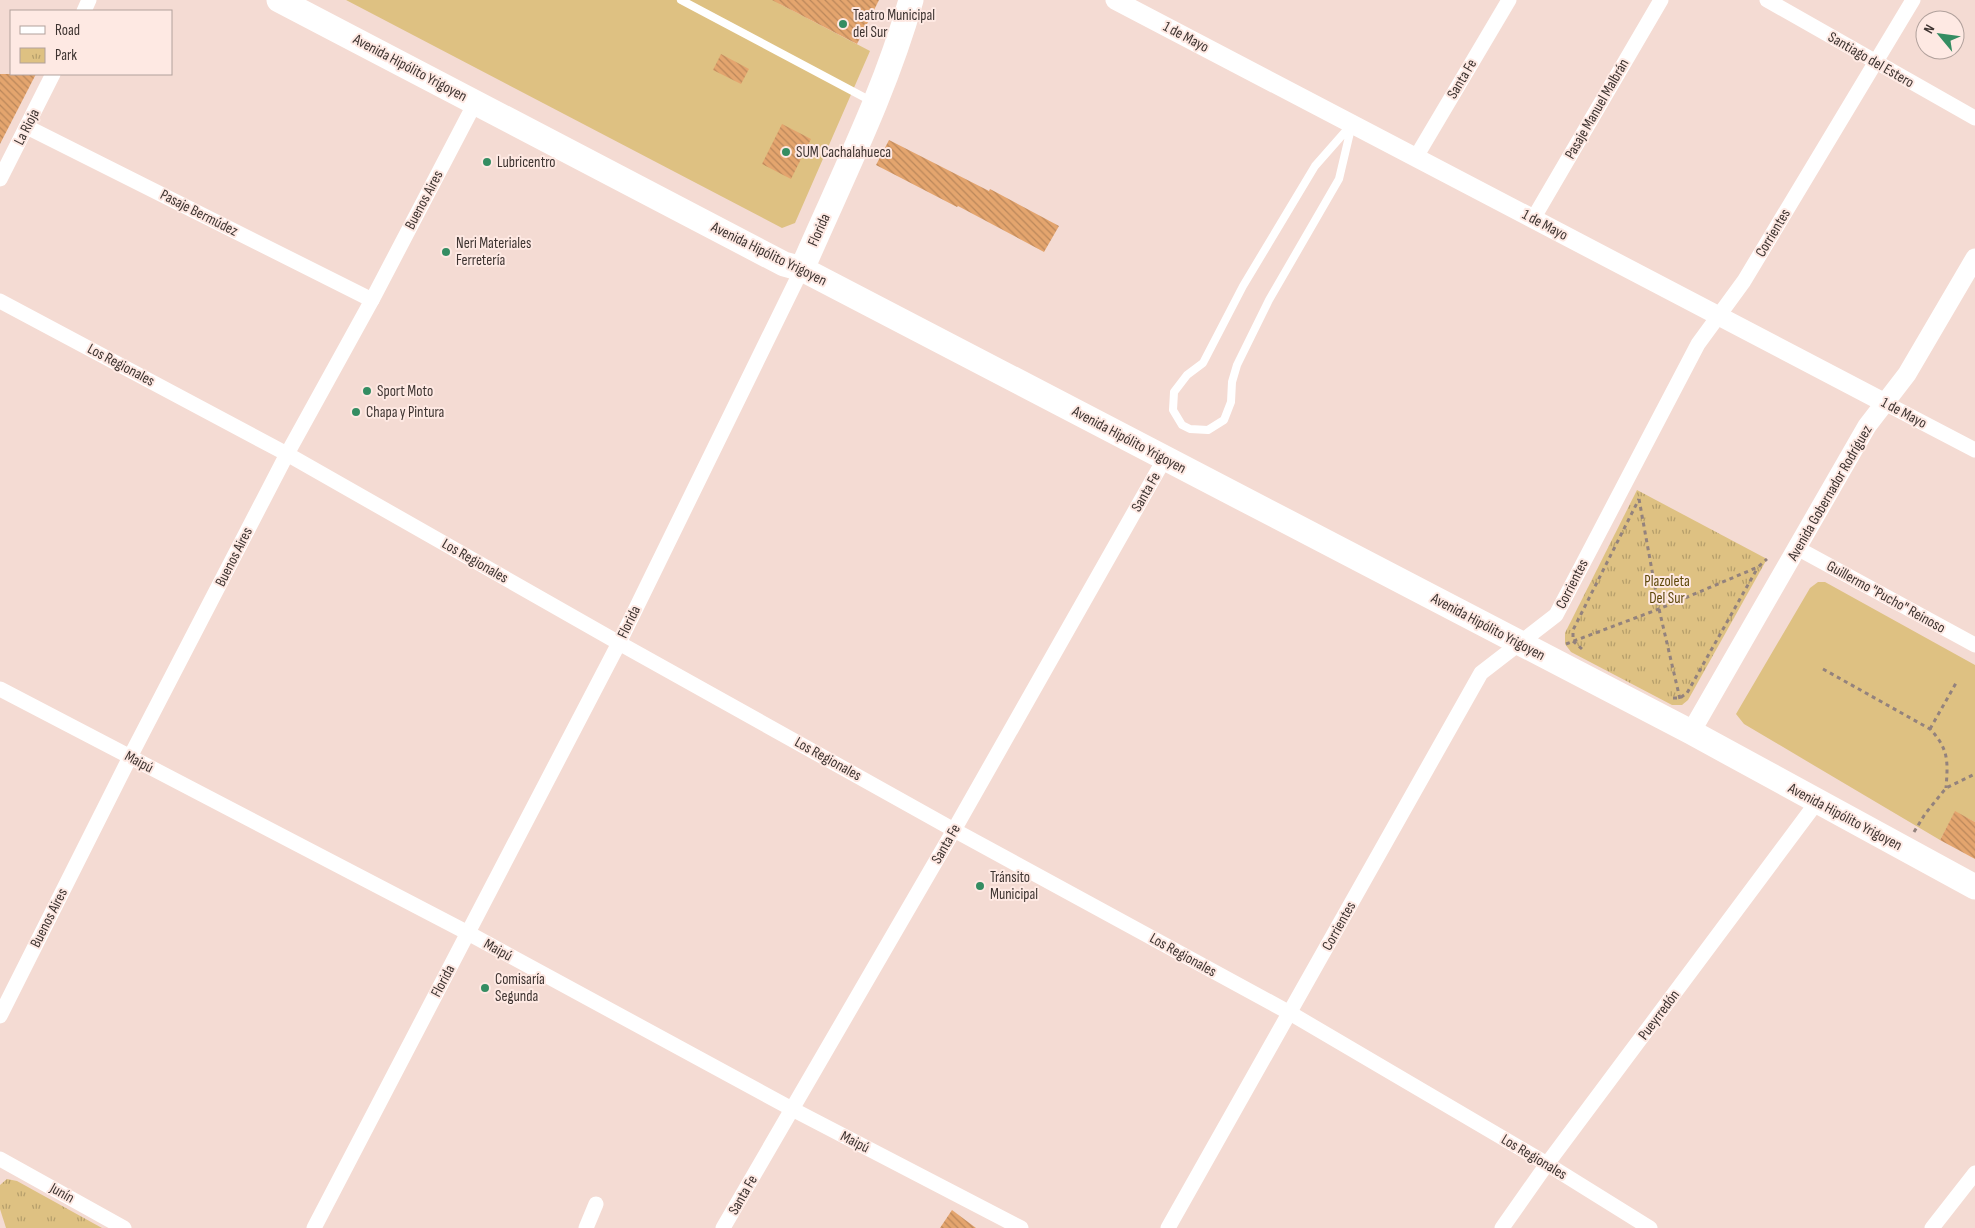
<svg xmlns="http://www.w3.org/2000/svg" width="1975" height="1228" viewBox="0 0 1975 1228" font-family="'Sofia Sans Condensed',sans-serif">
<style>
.grass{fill:#dec182}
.park{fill:url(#park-tufts)}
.building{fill:url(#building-back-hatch)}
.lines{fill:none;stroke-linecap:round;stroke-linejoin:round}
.path{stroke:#93827d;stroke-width:3;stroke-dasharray:4 4;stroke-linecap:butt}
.service{stroke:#fff;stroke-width:8}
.minor{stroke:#fff;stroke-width:15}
.tertiary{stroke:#fff;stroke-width:19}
.primary{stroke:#fff;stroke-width:25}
.poi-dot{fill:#348d62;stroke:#fee9e3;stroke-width:2}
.labels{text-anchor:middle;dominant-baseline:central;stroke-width:4;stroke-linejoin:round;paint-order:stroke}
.poi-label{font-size:15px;fill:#3e3431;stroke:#fee9e3;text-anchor:start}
.street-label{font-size:15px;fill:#3e3431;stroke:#fee9e3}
.park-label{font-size:15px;fill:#5e4709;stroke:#fee9e3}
</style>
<defs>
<pattern id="park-tufts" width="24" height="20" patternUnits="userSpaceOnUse" patternTransform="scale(1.25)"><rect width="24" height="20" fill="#dec182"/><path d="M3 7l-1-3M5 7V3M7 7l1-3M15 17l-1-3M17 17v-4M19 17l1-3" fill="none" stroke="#b59e6b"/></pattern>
<pattern id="building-back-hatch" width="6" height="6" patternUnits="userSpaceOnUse" patternTransform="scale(1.25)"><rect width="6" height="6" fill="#e4a56e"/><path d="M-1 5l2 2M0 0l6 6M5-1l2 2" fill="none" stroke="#ba875b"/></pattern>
</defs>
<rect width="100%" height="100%" fill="#f4dbd3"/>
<!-- grass -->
<g class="grass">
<polygon points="346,0 781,0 780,4 870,51 795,223 782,228"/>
<polygon points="1818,582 1825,582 1975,665 1975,822 1955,812 1940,840 1744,724 1736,714 1810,588"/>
</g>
<!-- park -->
<g class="park">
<polygon points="1637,490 1767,559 1688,700 1682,705 1672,705 1571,652 1565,644 1565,633"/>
<polygon points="7,1179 17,1181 102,1228 6,1228 0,1209 0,1185"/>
</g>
<!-- building -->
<g class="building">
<polygon points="772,0 879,0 857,44"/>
<polygon points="721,54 749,69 741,84 713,70"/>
<polygon points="0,74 36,74 0,144"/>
<polygon points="782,124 811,139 791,179 762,164"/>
<polygon points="889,140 989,191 990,189 1059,226 1044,252 958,206 957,207 876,165"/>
<polygon points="1955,811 1975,822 1975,859 1940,840"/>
<polygon points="952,1210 976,1228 940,1228"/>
</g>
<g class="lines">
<!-- path -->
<g class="path">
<polyline points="1639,499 1659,609 1680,699"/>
<polyline points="1566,644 1659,609 1758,567 1767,559"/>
<polyline points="1582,649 1573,641 1573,630 1639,499"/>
<path d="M 1823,669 L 1930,729 C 1949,749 1948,762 1946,788"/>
<polyline points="1673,698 1680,698 1687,693 1758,567"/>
<polyline points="1930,729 1956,683"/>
<polyline points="1914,832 1925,814 1946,788 1975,774"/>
</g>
<!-- service -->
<g class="service">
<polyline points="681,0 873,102"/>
<polygon points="1352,124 1339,179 1269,300 1237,365 1232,382 1231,402 1224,420 1208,430 1190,429 1182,425 1173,410 1174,392 1187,375 1203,363 1243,286 1315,166"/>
</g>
<!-- minor -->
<g class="minor">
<polyline points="1767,0 1975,118"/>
<polyline points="84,11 89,0"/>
<polyline points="27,127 372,300"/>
<polyline points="1416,157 1509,0"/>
<polyline points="0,179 53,74"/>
<polyline points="1533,219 1661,0"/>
<polyline points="0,301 287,454 619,643 954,830 1290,1013 1547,1164 1650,1228"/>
<polyline points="1885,403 1975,450"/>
<polyline points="1797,548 1975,645"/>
<polyline points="0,689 468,933 792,1109 1021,1228"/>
<polyline points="0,1016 130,757 287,454 372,300 475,103"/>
<polyline points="0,1159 124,1228"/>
<polyline points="314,1228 619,643 802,269"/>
<polyline points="586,1228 596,1204"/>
<polyline points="723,1228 954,830 1165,458"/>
<polyline points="1168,1228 1481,673 1556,615 1698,344 1744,281 1913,0"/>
<polyline points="1502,1228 1547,1164 1817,802"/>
<polyline points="1932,1228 1975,1173"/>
</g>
<!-- tertiary -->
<g class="tertiary">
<polyline points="1115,0 1885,403"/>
<polyline points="1691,732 1867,426 1907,374 1975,258"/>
</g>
<!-- primary -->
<g class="primary">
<polyline points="279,0 784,264 802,269 1691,732 1975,887"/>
<path d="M 802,269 C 840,181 885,93 911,0"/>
</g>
</g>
<!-- markers -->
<g class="poi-dot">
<circle cx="843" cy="24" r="5"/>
<circle cx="786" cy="152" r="5"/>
<circle cx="487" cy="162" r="5"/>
<circle cx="446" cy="252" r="5"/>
<circle cx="367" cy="391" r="5"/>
<circle cx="356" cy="412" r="5"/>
<circle cx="980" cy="886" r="5"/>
<circle cx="485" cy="988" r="5"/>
</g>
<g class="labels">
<!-- poi labels -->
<g class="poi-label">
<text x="853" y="15">Teatro Municipal<tspan x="853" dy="17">del Sur</tspan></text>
<text x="796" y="152">SUM Cachalahueca</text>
<text x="497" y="162">Lubricentro</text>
<text x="456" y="243">Neri Materiales<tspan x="456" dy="17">Ferretería</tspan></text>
<text x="377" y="391">Sport Moto</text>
<text x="366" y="412">Chapa y Pintura</text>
<text x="990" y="877">Tránsito<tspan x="990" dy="17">Municipal</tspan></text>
<text x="495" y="979">Comisaría<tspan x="495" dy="17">Segunda</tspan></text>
</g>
<!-- street labels -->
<g class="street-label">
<text transform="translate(1186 37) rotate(28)">1 de Mayo</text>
<text transform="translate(1871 60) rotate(30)">Santiago del Estero</text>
<text transform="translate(410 68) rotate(28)">Avenida Hipólito Yrigoyen</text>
<text transform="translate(1462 79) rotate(-59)">Santa Fe</text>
<text transform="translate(1597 109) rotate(-60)">Pasaje Manuel Malbrán</text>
<text transform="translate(27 127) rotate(-63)">La Rioja</text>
<text transform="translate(424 200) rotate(-62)">Buenos Aires</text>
<text transform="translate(199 213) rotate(27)">Pasaje Bermúdez</text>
<text transform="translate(1545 225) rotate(28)">1 de Mayo</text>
<text transform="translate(819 230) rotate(-66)">Florida</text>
<text transform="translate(1773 233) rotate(-59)">Corrientes</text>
<text transform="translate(769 254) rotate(26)">Avenida Hipólito Yrigoyen</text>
<text transform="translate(121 365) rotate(28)">Los Regionales</text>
<text transform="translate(1904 413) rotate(28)">1 de Mayo</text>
<text transform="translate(1129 440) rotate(28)">Avenida Hipólito Yrigoyen</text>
<text transform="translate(1146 492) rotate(-60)">Santa Fe</text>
<text transform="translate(1830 493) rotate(-60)">Avenida Gobernador Rodríguez</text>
<text transform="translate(234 557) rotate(-63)">Buenos Aires</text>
<text transform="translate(475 561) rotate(30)">Los Regionales</text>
<text transform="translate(1572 584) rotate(-63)">Corrientes</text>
<text transform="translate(1886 597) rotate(29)">Guillermo "Pucho" Reinoso</text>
<text transform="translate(629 622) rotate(-64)">Florida</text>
<text transform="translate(1488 627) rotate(28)">Avenida Hipólito Yrigoyen</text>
<text transform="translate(828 759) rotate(29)">Los Regionales</text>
<text transform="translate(139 762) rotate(28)">Maipú</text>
<text transform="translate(1845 817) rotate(28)">Avenida Hipólito Yrigoyen</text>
<text transform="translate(946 844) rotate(-60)">Santa Fe</text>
<text transform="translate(49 918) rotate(-63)">Buenos Aires</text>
<text transform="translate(1339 926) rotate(-61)">Corrientes</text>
<text transform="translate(498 950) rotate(29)">Maipú</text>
<text transform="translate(1183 955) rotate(29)">Los Regionales</text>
<text transform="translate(443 981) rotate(-62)">Florida</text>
<text transform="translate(1659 1015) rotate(-53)">Pueyrredón</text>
<text transform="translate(855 1142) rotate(27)">Maipú</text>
<text transform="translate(1534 1157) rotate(31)">Los Regionales</text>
<text transform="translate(62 1193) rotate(29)">Junín</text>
<text transform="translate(743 1195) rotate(-60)">Santa Fe</text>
</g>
<!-- park labels -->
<g class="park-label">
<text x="1667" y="581">Plazoleta<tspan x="1667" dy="17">Del Sur</tspan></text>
</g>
</g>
<!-- legend -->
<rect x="10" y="10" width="162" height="65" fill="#fee9e3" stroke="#b1a19c"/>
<rect x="20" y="26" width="25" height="8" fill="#ffffff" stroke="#b1a19c"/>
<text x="55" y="35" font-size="15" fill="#3e3431">Road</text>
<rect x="20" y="48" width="25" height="15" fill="url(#park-tufts)" stroke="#b1a19c"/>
<text x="55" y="60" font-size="15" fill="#3e3431">Park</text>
<!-- north arrow -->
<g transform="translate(1940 35) rotate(299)"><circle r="24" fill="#fee9e3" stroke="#b1a19c"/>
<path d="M0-4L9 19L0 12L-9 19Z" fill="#348d62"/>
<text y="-8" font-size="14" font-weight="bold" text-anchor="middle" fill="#3e3431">N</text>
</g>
</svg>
